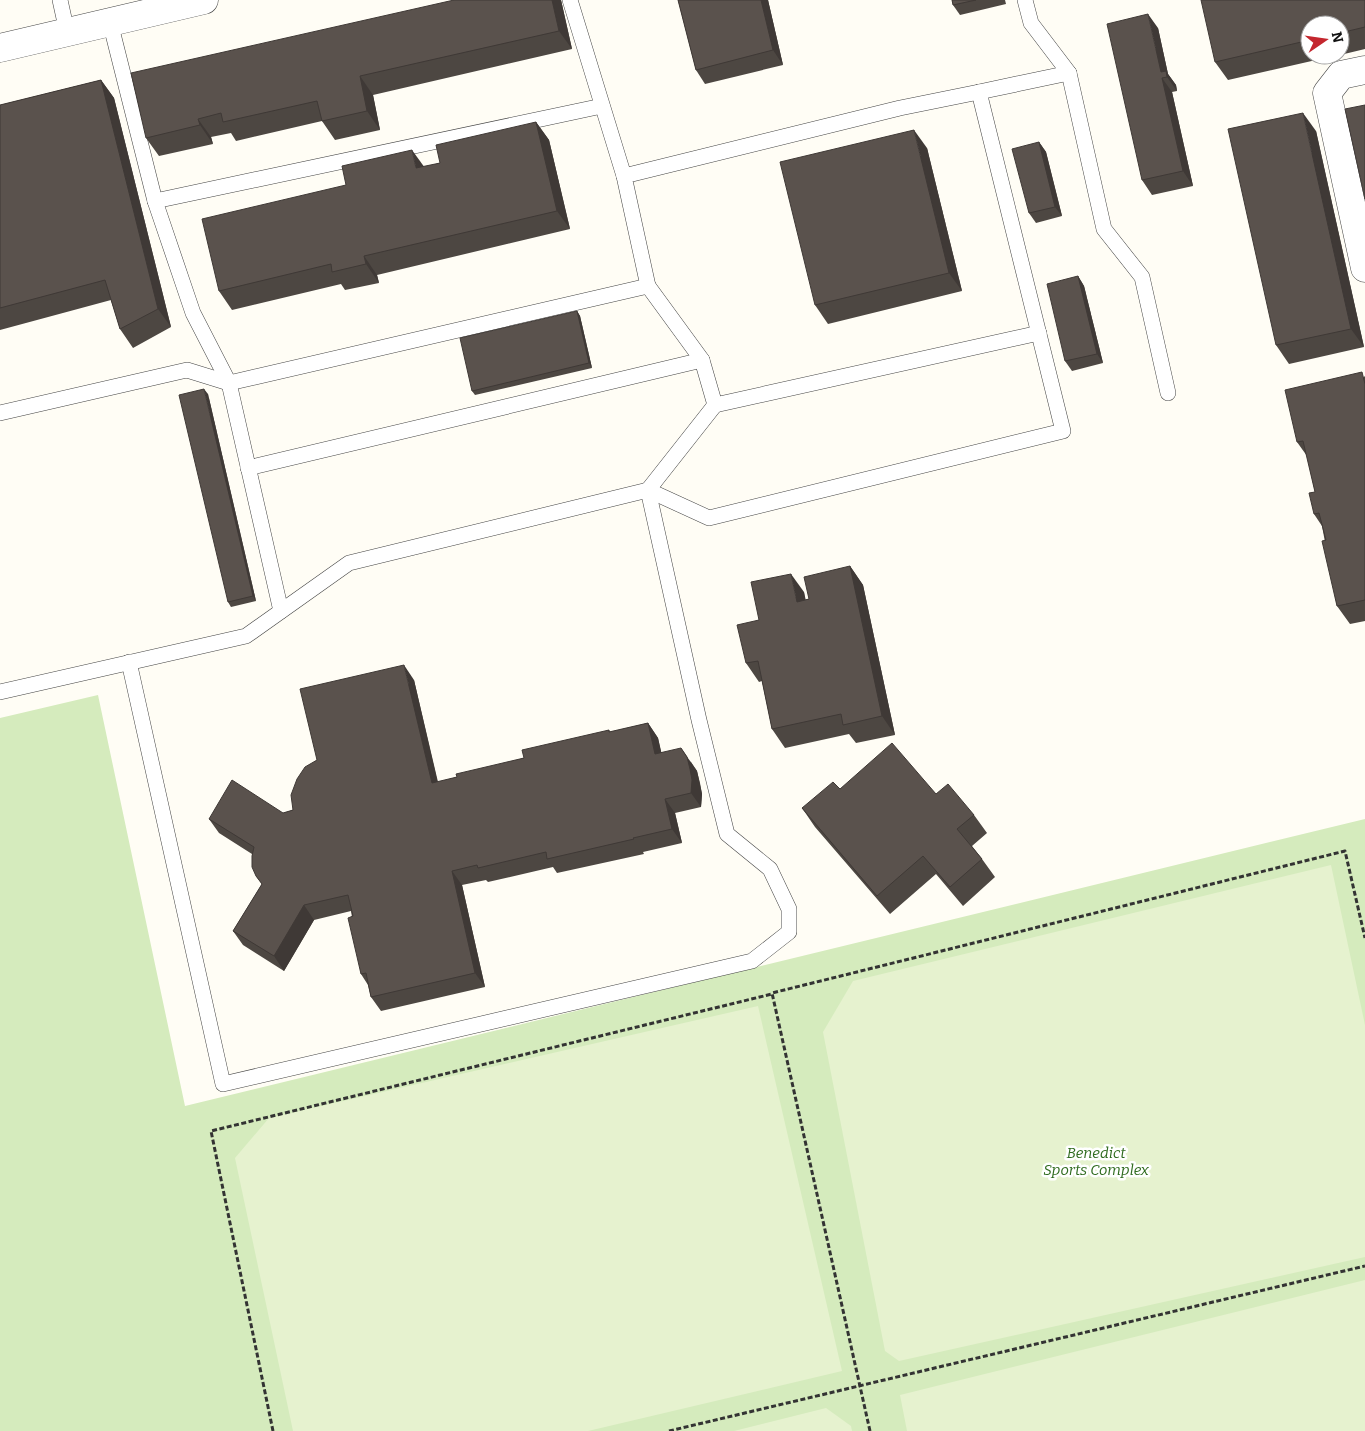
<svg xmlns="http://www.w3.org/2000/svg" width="1365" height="1431" viewBox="0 0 1365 1431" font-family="Bitter,serif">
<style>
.green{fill:#d5ebbd}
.pitch{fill:#e6f2cf}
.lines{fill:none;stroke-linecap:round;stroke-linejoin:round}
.service-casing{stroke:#444;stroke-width:16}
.minor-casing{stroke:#444;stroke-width:29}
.path{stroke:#333;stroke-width:3;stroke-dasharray:5 2.5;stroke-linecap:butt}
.service{stroke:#fff;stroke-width:15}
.minor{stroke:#fff;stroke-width:28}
.wall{fill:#4d4742}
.shaded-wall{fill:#3f3936}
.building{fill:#5a524d;stroke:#3f3936}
.labels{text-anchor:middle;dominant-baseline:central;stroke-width:5;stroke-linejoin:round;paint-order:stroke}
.park-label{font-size:15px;font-style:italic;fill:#2f6b1f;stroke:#fff}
</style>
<rect width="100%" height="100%" fill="#fffdf5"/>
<!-- green -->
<polygon class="green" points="98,695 185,1106 1365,819 1365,1431 0,1431 0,718"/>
<!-- pitch -->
<g class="pitch">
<polygon points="1331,865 1365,1025 1365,1257 899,1361 885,1351 823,1032 853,981"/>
<polygon points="758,1006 842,1371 588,1431 293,1431 235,1158 269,1118"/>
<polygon points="1365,1280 1365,1431 907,1431 900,1395"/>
<polygon points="826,1408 851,1426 852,1431 734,1431"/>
</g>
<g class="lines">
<defs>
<g id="service">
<polyline points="60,0 67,32"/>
<polyline points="570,0 624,176"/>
<polyline points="110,22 155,201 193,313 229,383 281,611"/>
<polyline points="1069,73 1104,229 1142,277 1168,393"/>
<polyline points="155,201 602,106"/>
<polyline points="648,286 702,360 715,405 1039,333"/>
<polyline points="0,413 187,370 229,383 648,286 624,176 900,108 979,92"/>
<polyline points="248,468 702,360"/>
<polyline points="129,662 223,1084 752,961 789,932 789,909 770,869 727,834 699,720 648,490 715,405"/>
<polyline points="0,692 246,636 349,563 648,490 709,518 1063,431 979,92 1069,73 1031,23 1025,0"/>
</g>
<g id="minor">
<polyline points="0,48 204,0"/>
<polyline points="1365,70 1341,75 1327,93 1365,268"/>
</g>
</defs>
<!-- service casing -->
<use href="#service" class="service-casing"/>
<!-- minor casing -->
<use href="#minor" class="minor-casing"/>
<!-- path -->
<g class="path">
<polyline points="273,1431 211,1131 772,994"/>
<polyline points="669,1431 1365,1266"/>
<polyline points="870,1431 772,993 1345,851 1365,938"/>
</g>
<!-- service -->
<use href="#service" class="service"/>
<!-- minor -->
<use href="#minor" class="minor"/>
</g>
<!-- wall -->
<g class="wall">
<polygon points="454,0 561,0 572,49 373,95 380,130 335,140 322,121 236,141 231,133 211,137 213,144 159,156 146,138"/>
<polygon points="678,0 768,0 783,65 705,84 696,70"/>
<polygon points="952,0 1005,0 1006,4 960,15 953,5"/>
<polygon points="1365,0 1365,49 1340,55 1340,25 1310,25 1310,55 1338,55 1228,80 1215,62"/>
<polygon points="1158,28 1168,74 1176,85 1177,91 1172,92 1193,186 1152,195 1142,180"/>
<polygon points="101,80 114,98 171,327 133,348 120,329 111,300 0,330 0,105"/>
<polygon points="536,122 549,140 570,229 377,275 379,283 345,290 341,284 232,310 219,291 424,167 440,163"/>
<polygon points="1316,131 1364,347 1289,364 1276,345"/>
<polygon points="1039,142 1046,152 1062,216 1036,223 1029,213"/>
<polygon points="927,148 962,291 828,324 815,305"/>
<polygon points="1078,276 1084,286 1103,363 1072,371 1065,361"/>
<polygon points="577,311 580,316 592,368 475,395 472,391"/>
<polygon points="1365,376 1365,621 1350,624 1337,606 1322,526 1314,514 1315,492 1307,456 1297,442"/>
<polygon points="208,394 256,601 231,607 228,602"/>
<polygon points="850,566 863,585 895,735 856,743 849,734 785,748 772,729 762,681 759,682 746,663 759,620 804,592 805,600 809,599"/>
<polygon points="414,680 438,782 457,777 524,758 609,730 610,732 648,723 658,738 661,752 691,762 697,771 700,783 702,794 701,807 675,813 682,843 643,852 644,854 557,873 553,867 488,882 486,880 462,885 485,987 381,1011 371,997 368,985 361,974 351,911 314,920 284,971 243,945 233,931 262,884 256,876 252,854 219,833 209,819 283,813 293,810 317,760"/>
<polygon points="840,789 974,815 987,833 972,846 982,859 995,877 963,906 936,874 890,914 815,827 802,808"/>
</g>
<!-- shaded-wall -->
<g class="shaded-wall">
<polygon points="552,0 561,0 572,49 559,31"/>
<polygon points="761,0 768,0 783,65 773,50"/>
<polygon points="1148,14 1158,28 1168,74 1176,85 1177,91 1167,77 1161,72"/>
<polygon points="360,76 373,95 380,130 367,111"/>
<polygon points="1162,78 1172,92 1193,186 1183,171"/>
<polygon points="101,80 114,98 171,327 158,309"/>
<polygon points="1303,113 1316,131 1364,347 1351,329"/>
<polygon points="198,119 211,137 213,144 200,125"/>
<polygon points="536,122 549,140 570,229 557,211"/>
<polygon points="914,130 927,148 962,291 949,273"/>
<polygon points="1039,142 1046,152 1062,216 1055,207"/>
<polygon points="412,150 425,168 416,168"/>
<polygon points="364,256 377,275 379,283 366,264"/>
<polygon points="1078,276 1084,286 1103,363 1097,354"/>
<polygon points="577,311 580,316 592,368 589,363"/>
<polygon points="204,389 208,394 256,601 253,596"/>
<polygon points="850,566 863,585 895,735 882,716"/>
<polygon points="791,574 804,592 810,620 797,602"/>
<polygon points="404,665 414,680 441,797 432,783"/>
<polygon points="648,723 658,738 665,768 655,754"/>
<polygon points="681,748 697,771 702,794 701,807 691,793"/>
<polygon points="665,799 675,813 682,843 672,829"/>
<polygon points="452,871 462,885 485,987 475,973"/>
<polygon points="304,905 314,920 284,971 274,956"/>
</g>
<!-- building -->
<g class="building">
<polygon points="454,0 552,0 559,31 360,76 367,111 322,121 317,101 223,122 221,113 198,119 200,125 146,138 131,73"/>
<polygon points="678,0 761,0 773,50 696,70"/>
<polygon points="952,0 976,0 953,5"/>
<polygon points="1201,0 1365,0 1365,27 1340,33 1340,25 1310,25 1310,40 1215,62"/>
<polygon points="1148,14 1161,72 1166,71 1167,77 1162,78 1183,171 1142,180 1107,24"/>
<polygon points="101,80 158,309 120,329 105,280 0,308 0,105"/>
<polygon points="1365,105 1365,199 1345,109"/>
<polygon points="1303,113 1351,329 1276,345 1228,129"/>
<polygon points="536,122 557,211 364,256 366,264 332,272 331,264 219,291 202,219 346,185 342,166 412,150 416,168 440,163 436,145"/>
<polygon points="914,130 949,273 815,305 780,162"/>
<polygon points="1039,142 1055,207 1029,213 1012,149"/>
<polygon points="1078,276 1097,354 1065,361 1047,284"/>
<polygon points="577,311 589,363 472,391 460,338"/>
<polygon points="1362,372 1365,384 1365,600 1337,606 1322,541 1326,540 1319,513 1314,514 1309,493 1315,492 1303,441 1297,442 1285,390"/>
<polygon points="204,389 253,596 228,602 179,395"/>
<polygon points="850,566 882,716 843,725 841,714 772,729 758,661 746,663 737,625 759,620 751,582 791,574 797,602 809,599 804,577"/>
<polygon points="404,665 432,783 457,777 456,774 524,758 522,750 609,730 609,732 648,723 655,754 681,748 687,757 690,769 692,780 691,793 665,799 672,829 633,838 634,839 547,859 546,852 478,868 477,865 452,871 475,973 371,997 366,973 361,974 348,918 353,916 348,895 304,905 274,956 233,931 262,884 256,876 252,867 252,856 254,847 209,819 232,780 283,813 293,810 291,795 297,779 305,767 317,760 300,689"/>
<polygon points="892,743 936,794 948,784 974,815 957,829 982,859 950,887 923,856 877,896 802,808 833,782 840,789"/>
</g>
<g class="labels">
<!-- park labels -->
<g class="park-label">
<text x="1096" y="1153">Benedict<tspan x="1096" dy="17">Sports Complex</tspan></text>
</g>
</g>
<!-- north arrow -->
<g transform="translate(1325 40) rotate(77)"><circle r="24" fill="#ffffff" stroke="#a0a0a0"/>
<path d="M0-4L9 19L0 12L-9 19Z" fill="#c4262e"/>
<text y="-8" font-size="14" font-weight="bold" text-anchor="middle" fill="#111111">N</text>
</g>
</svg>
